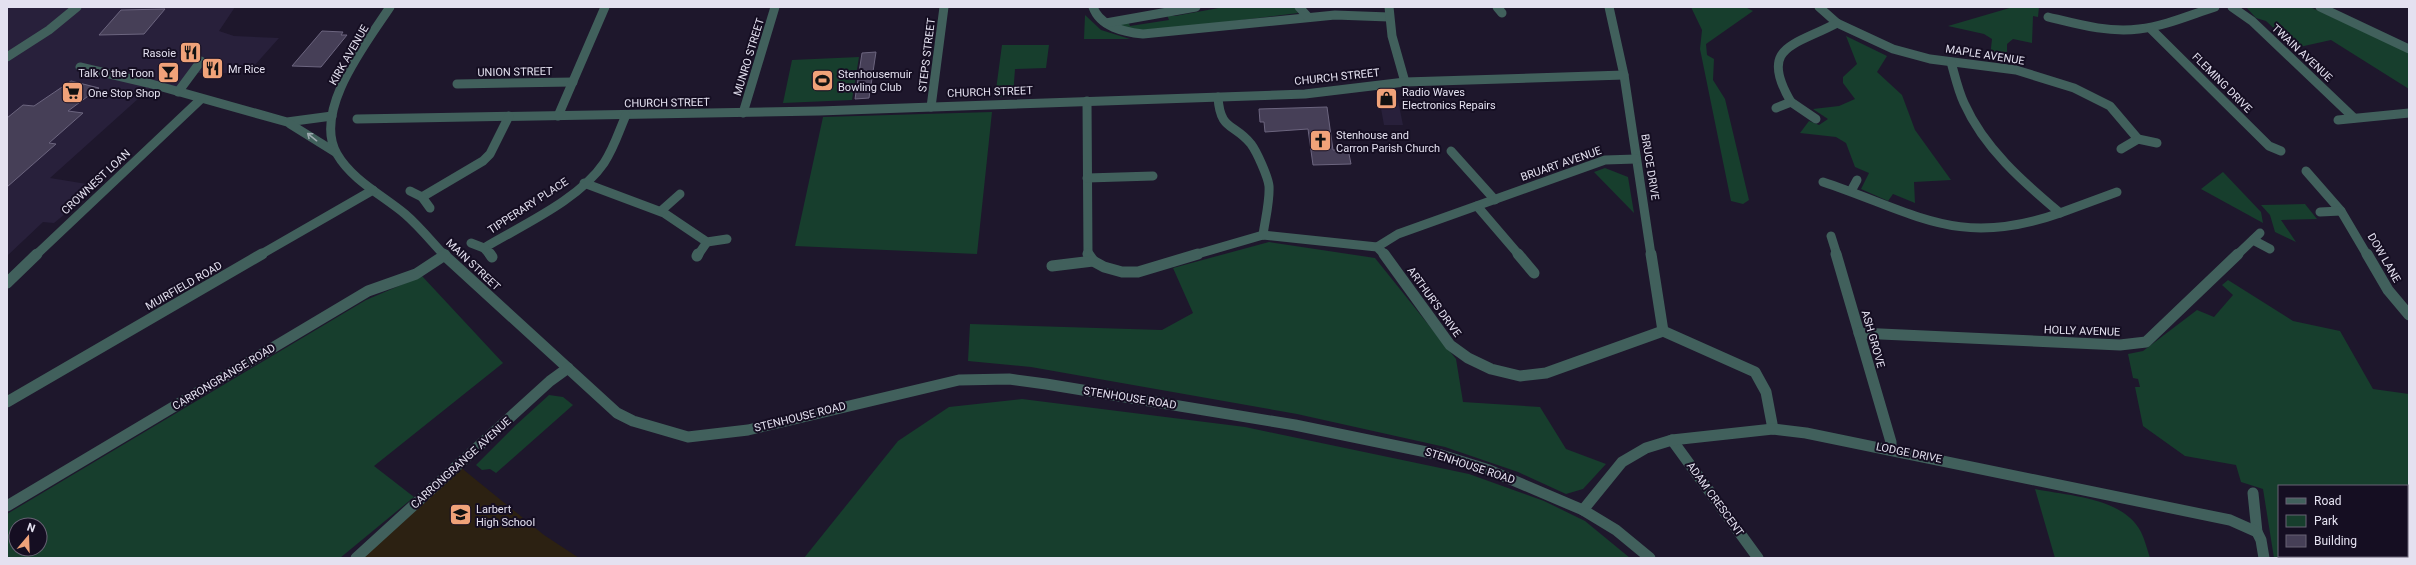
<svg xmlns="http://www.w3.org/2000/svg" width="2416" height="565" viewBox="0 0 2416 565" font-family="Roboto,sans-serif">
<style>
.built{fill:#28203b}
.education{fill:#2c2112}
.green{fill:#173e2d;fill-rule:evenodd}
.building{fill:#463f57;stroke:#6c657f}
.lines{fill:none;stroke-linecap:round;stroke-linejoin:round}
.minor-far1{stroke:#41605c;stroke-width:9}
.minor{stroke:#41605c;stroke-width:11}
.oneway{stroke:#9ba7ad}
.labels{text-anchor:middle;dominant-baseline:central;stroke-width:4;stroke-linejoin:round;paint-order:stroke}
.poi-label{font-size:11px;fill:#e4e1f0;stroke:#150e22;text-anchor:start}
.street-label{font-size:11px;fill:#e4e1f0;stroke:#150e22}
</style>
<rect width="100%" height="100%" fill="#1e172c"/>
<!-- built -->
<g class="built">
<polygon points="7,7 235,7 219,31 234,36 279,38 254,66 227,73 193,73 178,92 149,89 50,178 99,186 54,223 43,222 7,256"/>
<polygon points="1396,91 1403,125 1384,125 1378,92"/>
</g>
<!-- education -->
<polygon class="education" points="459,466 544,535 579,558 354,558"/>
<!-- green -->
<g class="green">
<polygon points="1224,7 1294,7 1298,13 1146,32 1117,25 1128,21 1130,26 1169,20 1167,15 1175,16"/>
<polygon points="1691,7 1745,7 1753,11 1706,44 1707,55 1714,59 1713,80 1725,99 1749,200 1743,204 1731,201 1700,49 1702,30"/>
<polygon points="2013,7 2039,7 2038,17 2033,16 2032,43 2013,39 2007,44 2007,60 1990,57 1992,39 1984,34 1948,26"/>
<polygon points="2246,7 2310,7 2409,52 2409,89 2331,40 2295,48 2266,21 2256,18"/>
<polygon points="1085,15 1101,30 1130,39 1084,39"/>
<polygon points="1846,36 1887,56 1877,72 1902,95 1915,130 1951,180 1914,182 1915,203 1893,194 1888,201 1861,189 1869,173 1855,167 1846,143 1836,137 1800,133 1809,121 1819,125 1828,119 1813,109 1839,106 1855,99 1843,83 1843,77 1857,64"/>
<polygon points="1002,45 1049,45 1046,68 1015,69 1013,96 995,97"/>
<polygon points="859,57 852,100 783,103 792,60"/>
<polygon points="992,112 977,254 795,246 823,117"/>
<polygon points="1605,168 1628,177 1634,213 1594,172"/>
<polygon points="2223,172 2261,212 2263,223 2201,189"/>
<polygon points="2305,204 2317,219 2281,220 2296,242 2275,232 2270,215 2261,205"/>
<polygon points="1269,242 1375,258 1456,359 1463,402 1540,407 1566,449 1606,464 1583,489 1566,494 1518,472 1445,447 1297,414 1031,367 968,361 970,324 1162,330 1193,313 1173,268"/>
<path d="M 422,276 L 503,363 L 374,466 L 414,497 L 340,558 L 7,558 L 7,514 L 366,300 ZM 16,525 L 40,525 L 40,549 L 16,549 Z"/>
<path d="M 2228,280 L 2293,321 L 2340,331 L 2373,389 L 2409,394 L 2409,558 L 2274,558 L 2263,489 L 2241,482 L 2236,465 L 2185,456 L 2143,426 L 2135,387 L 2140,387 L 2138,379 L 2133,378 L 2128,354 L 2143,351 L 2197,310 L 2214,317 L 2233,295 L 2222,285 ZM 2279,486 L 2407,486 L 2407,556 L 2279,556 Z"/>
<polygon points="549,395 563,397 573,405 496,473 490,469 482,470 476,465 516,425"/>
<polygon points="1022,399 1245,427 1469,474 1544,501 1585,521 1630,558 804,558 898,441 949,407"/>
<path d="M 2035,489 C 2068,496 2123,497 2141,532 C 2145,540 2147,549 2150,558 L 2055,558 Z"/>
</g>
<!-- building -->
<g class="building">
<polygon points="165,9 144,34 99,35 121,10"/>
<polygon points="322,31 343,32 341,35 347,35 321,67 292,66"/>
<polygon points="876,52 869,98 855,99 862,53"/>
<polygon points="71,81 99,88 68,111 83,113 49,143 56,144 7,187 7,118 23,105 34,106"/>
<polygon points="1327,107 1333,150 1348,149 1351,164 1313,165 1308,129 1265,132 1264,122 1260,122 1259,109"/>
</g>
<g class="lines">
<!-- minor-far1 -->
<g class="minor-far1">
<path d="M 390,7 C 367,42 312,111 337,154 C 352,180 382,195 405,214 C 419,226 431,241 444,255"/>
<path d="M 1093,7 C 1100,27 1124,32 1143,34 L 1335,15 L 1389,17"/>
<polyline points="1299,7 1308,17"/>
<polyline points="1389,7 1392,36 1405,82"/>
<polyline points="1497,7 1502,13"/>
<polyline points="1609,7 1624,75 1651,255"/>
<polyline points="1819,7 1837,23 1893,49 1930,59 2016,70 2074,88 2110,106 2138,139 2121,149"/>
<polyline points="2232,7 2252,21 2354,118"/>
<polyline points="2320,7 2409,49"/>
<path d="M 2048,17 C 2077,24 2108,33 2139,29 C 2165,26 2190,15 2215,7"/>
<polyline points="1106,23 1196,7"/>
<polyline points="2150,28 2269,146 2281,151"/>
<polyline points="7,57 49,30 77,7"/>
<polyline points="80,67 148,83 287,122 332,116"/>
<polyline points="457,84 573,82"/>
<polyline points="178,92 201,61"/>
<path d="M 1218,97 C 1220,131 1234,123 1251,144 C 1257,152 1268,177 1269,186 C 1270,201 1265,220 1263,235"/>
<polyline points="1087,101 1088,255"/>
<polyline points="1791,102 1816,119"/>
<polyline points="931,107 944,7"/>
<path d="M 1776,108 L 1791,102 C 1758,46 1794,46 1837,23"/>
<polyline points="743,113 775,7"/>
<polyline points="558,116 605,7"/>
<polyline points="357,119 819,111 1305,94 1405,82 1624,75"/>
<polyline points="2338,120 2409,113"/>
<polyline points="290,124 335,152"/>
<polyline points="2138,139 2157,143"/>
<polyline points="1451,151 1495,200"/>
<polyline points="2306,171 2341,211 2367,255"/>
<polyline points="1087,178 1153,176"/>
<path d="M 1823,182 C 1916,213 1958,249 2060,213 C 2023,182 1984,148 1964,103 C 1958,90 1955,76 1951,62"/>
<polyline points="584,183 664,213 707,242 727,239"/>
<polyline points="410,191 422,197 483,161 490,154 509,116"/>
<polyline points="1851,191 1857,180"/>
<polyline points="422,197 430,208"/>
<polyline points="1477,206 1519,255"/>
<polyline points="662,210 680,194"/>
<polyline points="2320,212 2341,211"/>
<polyline points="2060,213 2117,192"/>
<polyline points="1831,236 1837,255"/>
<polyline points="2253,240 2270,249"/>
<path d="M 471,243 L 484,248 C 522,225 579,200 604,163 C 614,148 619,131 626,115"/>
<polyline points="1377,247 1398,234 1605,160 1636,159"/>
<polyline points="484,248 490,255"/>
<polyline points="36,255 201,99"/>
<polyline points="260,255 373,190"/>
<polyline points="698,255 707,242"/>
<polyline points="1194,255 1263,235 1377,247 1385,255"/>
<polyline points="2237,255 2260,233"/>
</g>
<!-- minor -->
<g class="minor">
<polyline points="443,254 617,413 633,421 688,437 748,430 959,380 1009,379 1046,384 1295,425 1441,455 1489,470 1583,510 1616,530 1650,558"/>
<polyline points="490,254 492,257"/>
<polyline points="1088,254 1093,261"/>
<polyline points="1384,254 1450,345 1468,358 1491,369 1520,376 1546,373 1663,331 1755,372 1766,392 1773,429"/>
<polyline points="1518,254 1534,273"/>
<polyline points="1651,254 1663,331"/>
<polyline points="1836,254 1891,442 1891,450"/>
<polyline points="2367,254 2388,290 2409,315"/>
<polyline points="697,256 698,254"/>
<polyline points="1052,266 1093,261 1104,267 1122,272 1138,272 1198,254"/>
<polyline points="7,283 37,254"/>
<polyline points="1859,333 2120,345 2146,342 2238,254"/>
<polyline points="7,402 262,254"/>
<polyline points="1672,440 1758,558"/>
<polyline points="2253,493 2257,532 2261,540 2264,558"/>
<polyline points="7,506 368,291 416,274 445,255"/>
<polyline points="1583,510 1622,462 1646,448 1672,440 1773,429 1806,433 2230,520 2257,532"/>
<polyline points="356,558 550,381 568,368"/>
</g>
</g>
<!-- one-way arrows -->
<defs><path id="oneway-shaft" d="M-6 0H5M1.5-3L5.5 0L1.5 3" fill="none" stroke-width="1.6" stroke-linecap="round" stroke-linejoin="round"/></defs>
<use class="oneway" href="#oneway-shaft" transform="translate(312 137) rotate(-141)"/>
<!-- icons -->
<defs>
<symbol id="restaurant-square" viewBox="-11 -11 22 22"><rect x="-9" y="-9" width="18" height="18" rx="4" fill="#f0a279" stroke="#150e22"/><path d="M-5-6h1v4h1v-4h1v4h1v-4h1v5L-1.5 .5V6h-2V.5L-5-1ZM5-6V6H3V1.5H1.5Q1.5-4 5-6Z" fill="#111"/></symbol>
<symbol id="bar-square" viewBox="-11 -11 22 22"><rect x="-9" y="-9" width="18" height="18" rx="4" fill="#f0a279" stroke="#150e22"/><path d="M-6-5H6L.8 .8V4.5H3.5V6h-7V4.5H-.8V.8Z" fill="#111"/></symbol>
<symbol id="stadium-square" viewBox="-11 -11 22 22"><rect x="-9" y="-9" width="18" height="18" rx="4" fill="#f0a279" stroke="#150e22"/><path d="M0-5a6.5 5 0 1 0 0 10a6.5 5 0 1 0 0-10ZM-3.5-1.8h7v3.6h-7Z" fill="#111"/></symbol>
<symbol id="supermarket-square" viewBox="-11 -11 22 22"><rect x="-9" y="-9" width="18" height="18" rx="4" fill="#f0a279" stroke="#150e22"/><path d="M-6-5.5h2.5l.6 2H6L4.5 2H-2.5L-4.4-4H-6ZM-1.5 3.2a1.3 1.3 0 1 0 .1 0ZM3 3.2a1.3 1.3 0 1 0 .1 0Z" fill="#111"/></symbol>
<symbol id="shop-square" viewBox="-11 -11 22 22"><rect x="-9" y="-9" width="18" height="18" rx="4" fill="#f0a279" stroke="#150e22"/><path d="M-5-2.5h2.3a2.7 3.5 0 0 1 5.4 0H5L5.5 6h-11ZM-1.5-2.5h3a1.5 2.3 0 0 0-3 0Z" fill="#111"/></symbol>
<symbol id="church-square" viewBox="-11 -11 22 22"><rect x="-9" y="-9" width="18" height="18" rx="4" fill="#f0a279" stroke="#150e22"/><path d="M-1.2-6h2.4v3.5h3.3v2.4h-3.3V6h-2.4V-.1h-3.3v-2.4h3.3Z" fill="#111"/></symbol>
<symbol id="school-square" viewBox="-11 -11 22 22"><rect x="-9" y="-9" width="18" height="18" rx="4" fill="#f0a279" stroke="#150e22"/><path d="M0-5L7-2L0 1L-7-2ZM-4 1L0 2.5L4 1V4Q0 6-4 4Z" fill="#111"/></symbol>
</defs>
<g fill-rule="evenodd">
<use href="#restaurant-square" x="178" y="40" width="25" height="25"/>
<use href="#restaurant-square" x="200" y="56" width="25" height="25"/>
<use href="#bar-square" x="156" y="60" width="25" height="25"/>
<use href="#stadium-square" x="810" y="68" width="25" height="25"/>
<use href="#supermarket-square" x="60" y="80" width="25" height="25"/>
<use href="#shop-square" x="1374" y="86" width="25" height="25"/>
<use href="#church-square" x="1308" y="128" width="25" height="25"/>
<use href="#school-square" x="448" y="502" width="25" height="25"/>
</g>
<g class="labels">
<!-- poi labels -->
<g class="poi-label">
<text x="176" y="53" text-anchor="end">Rasoie</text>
<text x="228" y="69">Mr Rice</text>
<text x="154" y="73" text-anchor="end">Talk O the Toon</text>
<text x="838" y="74">Stenhousemuir<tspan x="838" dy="13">Bowling Club</tspan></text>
<text x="1402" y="92">Radio Waves<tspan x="1402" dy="13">Electronics Repairs</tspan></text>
<text x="88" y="93">One Stop Shop</text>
<text x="1336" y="135">Stenhouse and<tspan x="1336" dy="13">Carron Parish Church</tspan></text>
<text x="476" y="509">Larbert<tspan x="476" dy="13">High School</tspan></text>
</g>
<!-- street labels -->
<g class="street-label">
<text transform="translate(2302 53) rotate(43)">TWAIN AVENUE</text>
<text transform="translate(349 55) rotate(-60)">KIRK AVENUE</text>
<text transform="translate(927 55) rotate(-83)">STEPS STREET</text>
<text transform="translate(1985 55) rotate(9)">MAPLE AVENUE</text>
<text transform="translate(749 57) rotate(-73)">MUNRO STREET</text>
<text transform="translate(515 72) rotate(-1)">UNION STREET</text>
<text transform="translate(1337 77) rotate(-6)">CHURCH STREET</text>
<text transform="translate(2222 83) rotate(45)">FLEMING DRIVE</text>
<text transform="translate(990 92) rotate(-2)">CHURCH STREET</text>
<text transform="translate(667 103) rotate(-1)">CHURCH STREET</text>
<text transform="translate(1561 164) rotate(-19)">BRUART AVENUE</text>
<text transform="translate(1650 167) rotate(81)">BRUCE DRIVE</text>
<text transform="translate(96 182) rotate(-43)">CROWNEST LOAN</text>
<text transform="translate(528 206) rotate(-33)">TIPPERARY PLACE</text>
<text transform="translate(2384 258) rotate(60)">DOW LANE</text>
<text transform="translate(473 265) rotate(43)">MAIN STREET</text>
<text transform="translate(184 286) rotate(-30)">MUIRFIELD ROAD</text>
<text transform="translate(1434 302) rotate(54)">ARTHUR'S DRIVE</text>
<text transform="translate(2082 331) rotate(2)">HOLLY AVENUE</text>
<text transform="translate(1873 339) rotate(74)">ASH GROVE</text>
<text transform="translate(224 377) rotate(-31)">CARRONGRANGE ROAD</text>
<text transform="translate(1130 398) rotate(9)">STENHOUSE ROAD</text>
<text transform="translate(800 417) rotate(-14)">STENHOUSE ROAD</text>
<text transform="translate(1909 453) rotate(11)">LODGE DRIVE</text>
<text transform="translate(461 463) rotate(-42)">CARRONGRANGE AVENUE</text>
<text transform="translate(1470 466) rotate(18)">STENHOUSE ROAD</text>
<text transform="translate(1715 499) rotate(54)">ADAM CRESCENT</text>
</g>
</g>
<!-- border -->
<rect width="2416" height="565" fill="none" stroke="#e4e1f0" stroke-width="16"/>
<!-- legend -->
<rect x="2278" y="485" width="130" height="72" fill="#150e22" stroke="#686274"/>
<rect x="2286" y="498" width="20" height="6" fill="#41605c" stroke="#686274"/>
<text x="2314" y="505" font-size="12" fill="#e4e1f0">Road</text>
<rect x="2286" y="515" width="20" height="12" fill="#173e2d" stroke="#686274"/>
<text x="2314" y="525" font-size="12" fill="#e4e1f0">Park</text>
<rect x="2286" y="535" width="20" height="12" fill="#463f57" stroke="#686274"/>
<text x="2314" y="545" font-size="12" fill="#e4e1f0">Building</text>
<!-- north arrow -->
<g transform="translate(28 537) rotate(19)"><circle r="19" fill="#150e22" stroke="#686274"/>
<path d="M0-3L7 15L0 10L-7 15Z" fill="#f0a279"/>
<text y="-6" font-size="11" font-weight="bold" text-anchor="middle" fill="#e4e1f0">N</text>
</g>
</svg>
